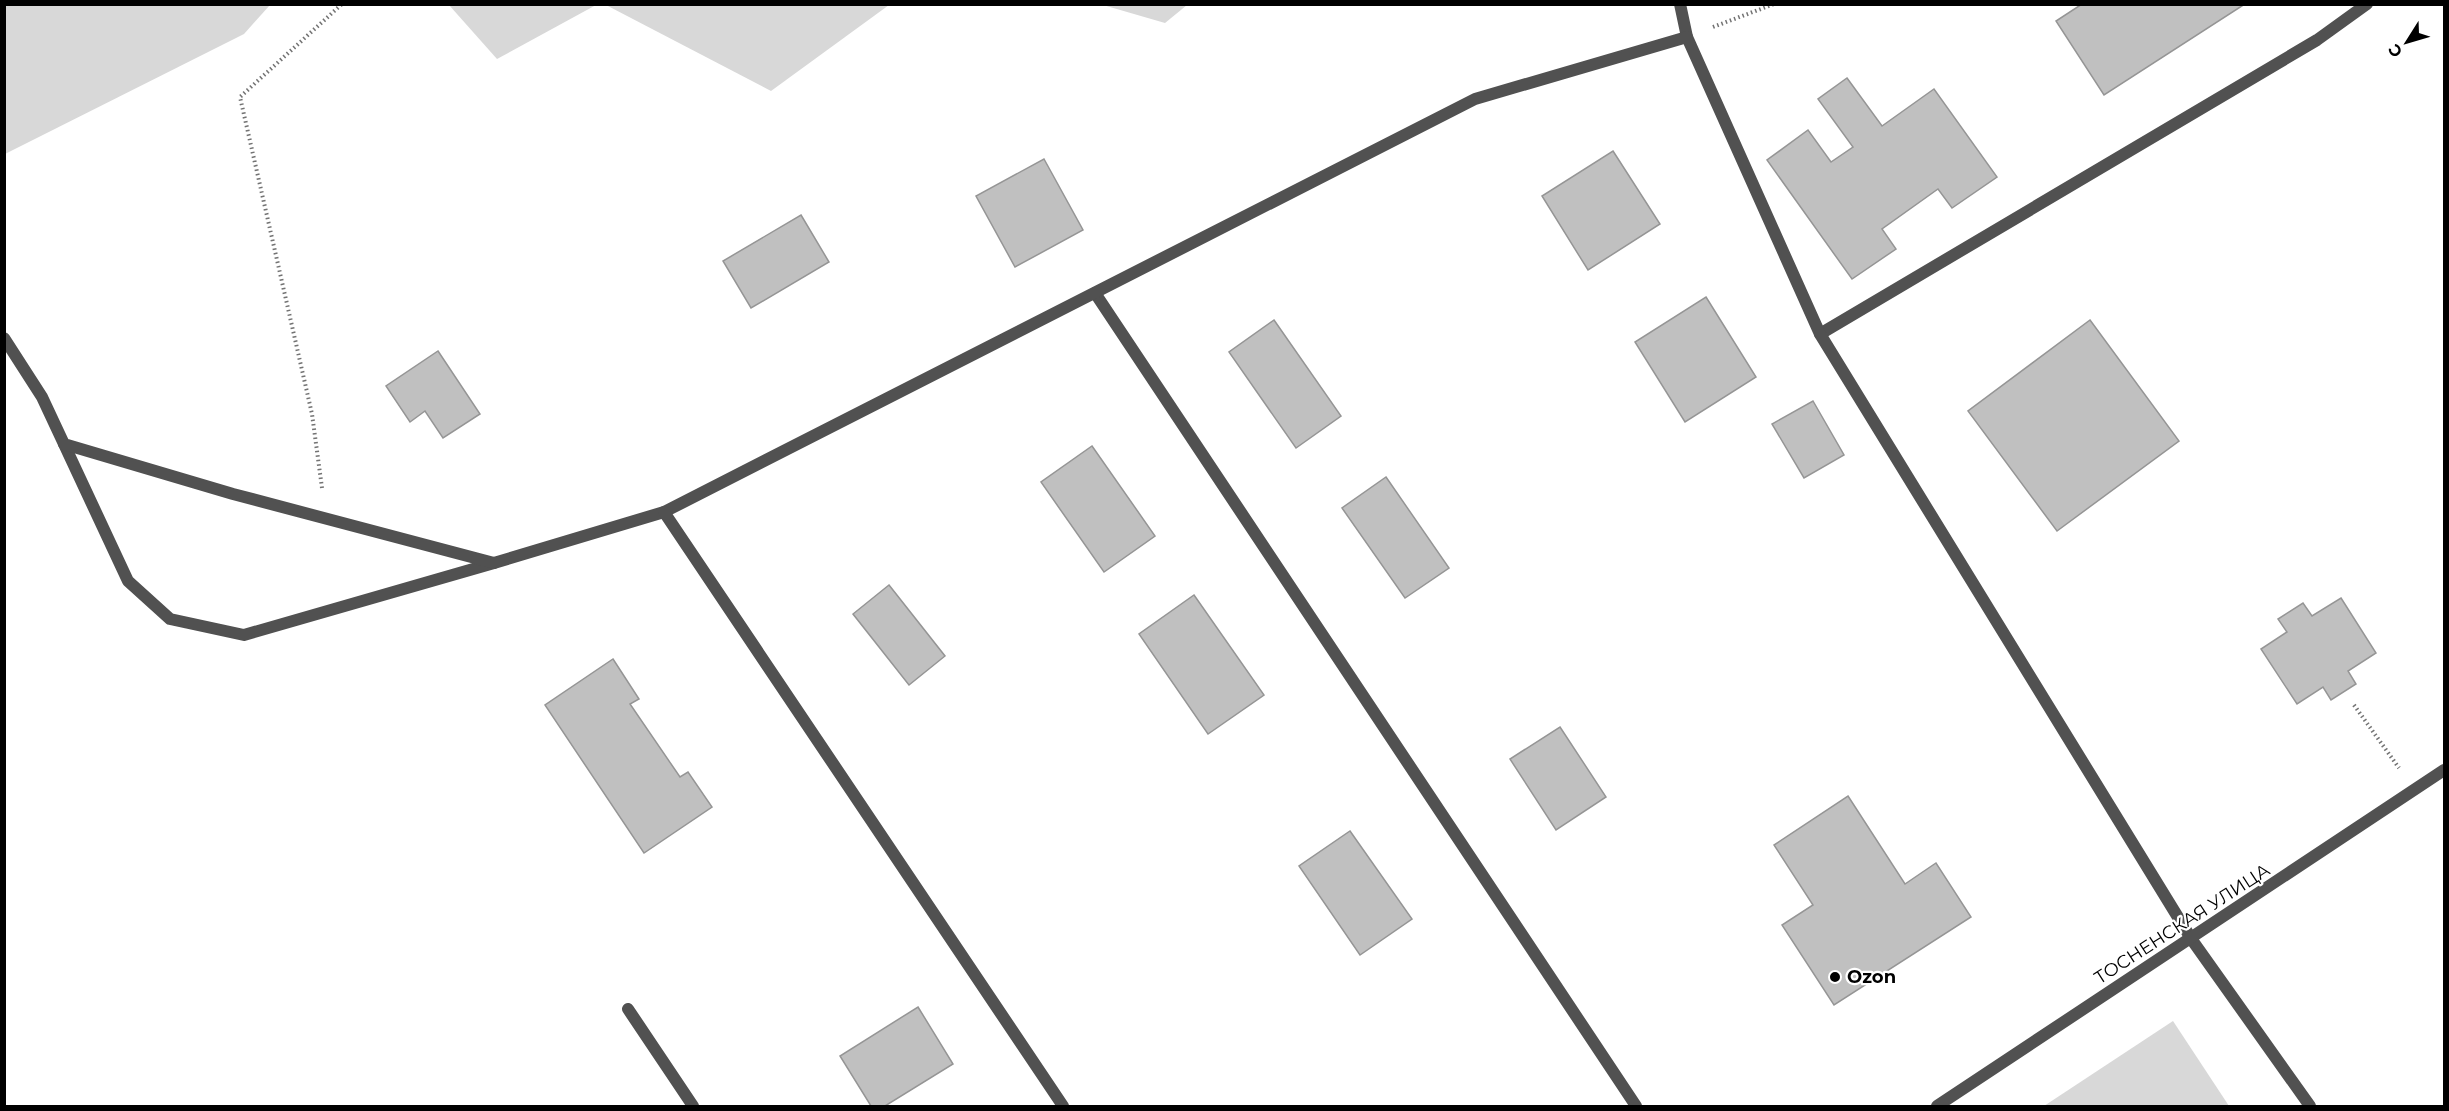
<svg xmlns="http://www.w3.org/2000/svg" width="2449" height="1111" viewBox="0 0 2449 1111" font-family="Montserrat,sans-serif">
<style>
.green{fill:#d8d8d8}
.building{fill:#c0c0c0;stroke:#959595;stroke-width:1.5}
.lines{fill:none;stroke-linecap:round;stroke-linejoin:round}
.path{stroke:#737373;stroke-width:4;stroke-dasharray:1.5 3;stroke-linecap:butt}
.lane{stroke:#515151;stroke-width:12}
.street{stroke:#515151;stroke-width:12}
.poi-dot{fill:#000;stroke:#fff;stroke-width:2}
.labels{text-anchor:middle;dominant-baseline:central;stroke-width:4.5;stroke-linejoin:round;paint-order:stroke}
.street-label{font-size:18px;fill:#000;stroke:#fff}
.poi-label{font-size:18px;font-weight:bold;fill:#000;stroke:#fff;text-anchor:start}
</style>
<rect width="100%" height="100%" fill="#fff"/>
<!-- green -->
<g class="green">
<polygon points="5,4 270,4 270,5 244,34 5,154"/>
<polygon points="449,5 596,5 497,59"/>
<polygon points="606,5 889,5 771,91"/>
<polygon points="1103,5 1187,4 1187,5 1165,23"/>
<polygon points="2173,1021 2229,1106 2044,1106"/>
</g>
<!-- building -->
<g class="building">
<polygon points="2082,4 2245,4 2104,95 2056,21"/>
<polygon points="1847,78 1882,126 1934,89 1997,177 1952,208 1938,189 1882,229 1896,249 1852,279 1767,160 1808,130 1831,162 1853,147 1818,99"/>
<polygon points="1613,151 1660,224 1588,270 1542,196"/>
<polygon points="1044,159 1083,230 1015,267 976,196"/>
<polygon points="801,215 829,262 751,308 723,261"/>
<polygon points="1706,297 1756,377 1685,422 1635,342"/>
<polygon points="1274,320 1341,416 1296,448 1229,352"/>
<polygon points="2090,320 2179,441 2057,531 1968,411"/>
<polygon points="438,351 480,414 443,438 425,411 410,422 386,386"/>
<polygon points="1813,401 1844,455 1804,478 1772,424"/>
<polygon points="1092,446 1155,536 1104,572 1041,482"/>
<polygon points="1386,477 1449,568 1405,598 1342,508"/>
<polygon points="889,585 945,656 909,685 853,614"/>
<polygon points="1194,595 1264,695 1208,734 1139,634"/>
<polygon points="2341,598 2376,653 2348,671 2356,684 2331,700 2323,687 2297,704 2261,649 2287,632 2278,619 2303,603 2312,616"/>
<polygon points="613,659 639,699 630,704 680,777 688,772 712,807 644,853 545,705"/>
<polygon points="1560,727 1606,797 1556,830 1510,759"/>
<polygon points="1848,796 1905,884 1936,863 1971,917 1834,1005 1782,925 1813,905 1774,845"/>
<polygon points="1350,831 1412,919 1360,955 1299,866"/>
<polygon points="918,1007 953,1064 885,1106 871,1106 840,1056"/>
</g>
<g class="lines">
<!-- path -->
<g class="path">
<polyline points="1713,27 1774,4"/>
<polyline points="322,488 312,414 240,97 342,4"/>
<polyline points="2354,705 2399,768"/>
</g>
<!-- lane -->
<g class="lane">
<polyline points="1680,4 1687,37"/>
<polyline points="1820,334 2317,40 2367,4"/>
<polyline points="64,444 128,581 170,619 244,635 494,563"/>
</g>
<!-- street -->
<g class="street">
<polyline points="1095,293 1636,1106"/>
<polyline points="4,338 42,397 64,444 233,494 494,563 664,512 1475,99 1687,37 1820,334 2192,940 2310,1106"/>
<polyline points="664,512 1063,1106"/>
<polyline points="628,1009 693,1106"/>
<polyline points="1937,1106 2444,770"/>
</g>
</g>
<!-- markers -->
<circle class="poi-dot" cx="1835" cy="977" r="6"/>
<g class="labels">
<!-- street labels -->
<g class="street-label">
<text transform="translate(2182 924) rotate(-33)">ТОСНЕНСКАЯ УЛИЦА</text>
</g>
<!-- poi labels -->
<g class="poi-label">
<text x="1847" y="977">Ozon</text>
</g>
</g>
<!-- border -->
<rect width="2449" height="1111" fill="none" stroke="#000000" stroke-width="12"/>
<!-- north arrow -->
<g transform="translate(2407 42) rotate(233)" stroke="#ffffff" stroke-width="4.5" paint-order="stroke">
<path d="M0-4.5L10 22L0 15L-10 22Z" fill="#000000"/>
<text y="-9" font-size="16" font-weight="bold" text-anchor="middle" fill="#000000">С</text>
</g>
</svg>
